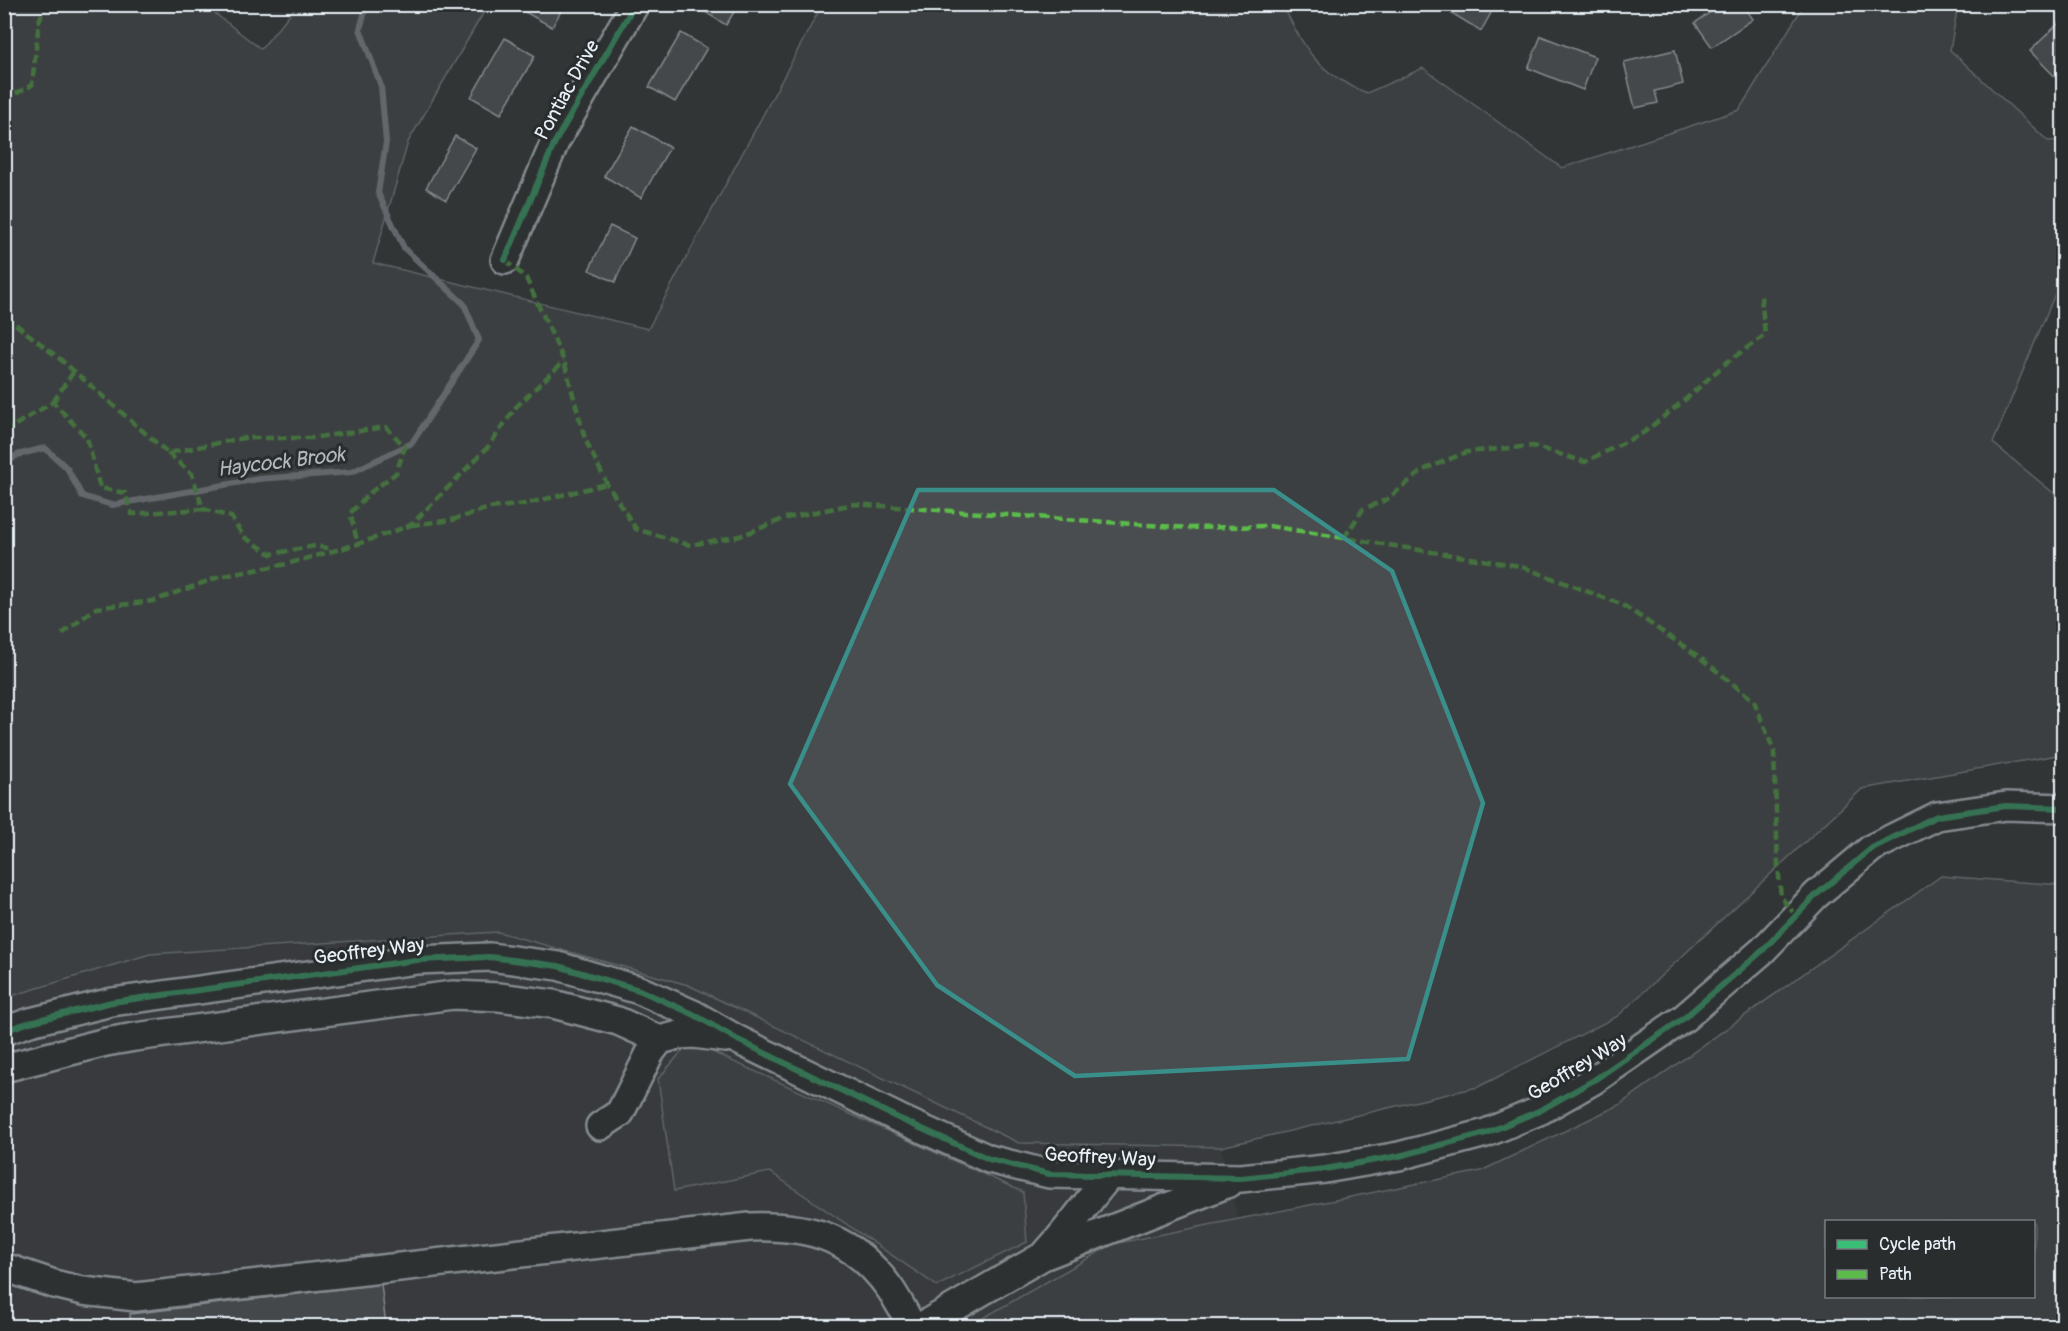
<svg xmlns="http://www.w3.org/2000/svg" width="2068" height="1331" viewBox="0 0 2068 1331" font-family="Pangolin,sans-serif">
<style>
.built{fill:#3f4244}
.green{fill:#494d4f;stroke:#989fa4;stroke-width:1.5;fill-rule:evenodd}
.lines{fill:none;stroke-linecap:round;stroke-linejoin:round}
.stream{stroke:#9fa5aa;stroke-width:6}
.building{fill:#5c6063;stroke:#e8f1f8;stroke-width:1.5}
.minor-casing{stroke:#e8f1f8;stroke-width:32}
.minor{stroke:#2a2d2e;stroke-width:27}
.quiet{stroke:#5cbc4b;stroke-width:4.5;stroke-dasharray:9 4.5;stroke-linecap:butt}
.cycleway-casing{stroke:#2a2d2e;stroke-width:10}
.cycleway{stroke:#3abd76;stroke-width:6}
.marked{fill:none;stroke:#3a8f8a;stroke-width:4.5;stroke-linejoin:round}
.labels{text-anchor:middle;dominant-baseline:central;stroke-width:6;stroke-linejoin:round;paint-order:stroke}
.street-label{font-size:20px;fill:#e8f1f8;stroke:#2a2d2e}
.water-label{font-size:21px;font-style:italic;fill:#b1b8be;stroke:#2a2d2e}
</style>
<rect width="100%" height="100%" fill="#323536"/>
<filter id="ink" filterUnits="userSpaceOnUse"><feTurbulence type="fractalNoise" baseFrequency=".0167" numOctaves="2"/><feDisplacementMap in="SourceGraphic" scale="12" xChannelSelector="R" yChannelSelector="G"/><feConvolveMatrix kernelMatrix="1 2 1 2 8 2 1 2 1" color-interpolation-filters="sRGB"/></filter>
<g filter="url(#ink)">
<!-- built -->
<polygon class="built" points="498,932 688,985 1019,1143 1221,1147 1238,1219 1113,1244 969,1326 5,1326 5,998 150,954"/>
<!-- green -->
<g class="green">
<path d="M 5,4 L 204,5 L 261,49 L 297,5 L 488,5 L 408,142 L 373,263 L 648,329 L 822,5 L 1283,5 C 1304,50 1319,74 1367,93 L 1423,68 L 1562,168 L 1739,110 L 1804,5 L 1958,5 L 1950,50 L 2048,141 L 2063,140 L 2063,284 L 2057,289 L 1993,443 L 2063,501 L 2063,754 L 1862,789 L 1618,1016 L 1478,1087 L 1221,1147 L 1019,1143 L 688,985 L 498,932 L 150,954 L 5,998 Z"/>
<path d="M 1941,876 L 2063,885 L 2063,1326 L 969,1326 L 1113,1244 L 1481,1171 L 1619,1105 ZM 1826,1222 L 2034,1222 L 2034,1296 L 1826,1296 Z"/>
<polygon points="690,1042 1023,1192 1027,1242 937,1286 770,1172 674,1191 658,1079"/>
</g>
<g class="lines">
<!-- stream -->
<polyline class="stream" points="4,465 17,455 45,448 67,468 82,496 112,505 258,479 352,472 412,443 479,340 464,304 404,248 378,193 386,142 381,86 360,29 367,4"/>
</g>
<!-- building -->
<g class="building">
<polygon points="526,4 565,4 552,27 523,11"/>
<polygon points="699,4 739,4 726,25 697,7"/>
<polygon points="1437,4 1496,4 1481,31"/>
<polygon points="1722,4 1742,4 1753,19 1712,47 1695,23"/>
<polygon points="2064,18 2064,82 2062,84 2030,51"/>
<polygon points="681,33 707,48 675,102 649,87"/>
<polygon points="1541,36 1595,57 1583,90 1528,68"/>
<polygon points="505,38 535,56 501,114 471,97"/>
<polygon points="1675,50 1683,84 1655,91 1658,103 1635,108 1624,62"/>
<polygon points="633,126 670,147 641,198 604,176"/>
<polygon points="455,136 476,148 446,200 426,188"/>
<polygon points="610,226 635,238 615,282 589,270"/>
<polygon points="381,1284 386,1326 131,1326 130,1314"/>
</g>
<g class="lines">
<defs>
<g id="minor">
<polyline points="505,260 555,142 635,4"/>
<polyline points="4,1031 30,1022 112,1002 417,960 490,957 558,966 639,990 693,1014 738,1040 898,1118 989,1159 1049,1174 1241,1178 1325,1169 1399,1156 1486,1133 1541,1110 1594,1080 1684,1018 1762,951 1816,895 1872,848 1937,816 2006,806 2064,808"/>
<polyline points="4,1068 106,1042 135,1037 453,995 499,997 553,1004 618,1021 660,1040"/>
<polyline points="600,1126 620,1113 650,1053 660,1040 679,1035 694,1034 725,1038"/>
<path d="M 1048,1251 C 1071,1227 1088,1200 1110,1175"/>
<path d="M 4,1267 L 54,1284 L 83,1291 L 136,1297 L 750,1227 C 811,1225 855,1238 891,1290 C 899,1302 905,1314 912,1326"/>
<polyline points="922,1326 1043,1256 1229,1183"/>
</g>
</defs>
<!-- minor casing -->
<use href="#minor" class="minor-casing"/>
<!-- minor -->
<use href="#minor" class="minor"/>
<!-- quiet -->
<g class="quiet">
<polyline points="4,100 32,85 39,21 46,4"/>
<polyline points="505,260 526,278 564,361 585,439 607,484 636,529 690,545 740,536 786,518 854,504 1190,528 1269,526 1520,566 1623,605 1698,656 1754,701 1774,751 1778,866 1781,897 1796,916"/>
<polyline points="4,318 9,319 60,359 168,453 243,438 312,438 386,427 405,447 396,473 371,492 350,513 358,544"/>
<polyline points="53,402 74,371"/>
<polyline points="4,432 53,402 87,438 100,488 125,493 132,514 203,509"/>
<polyline points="168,453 192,474 203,509 231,517 244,537 271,554 315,546 332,549"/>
<polyline points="411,525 452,520 489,508 525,504 607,484"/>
<polyline points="1344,538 1363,509 1386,500 1423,470 1467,452 1533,446 1585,462 1643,433 1686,399 1726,363 1765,335 1761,296"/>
<polyline points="62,634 96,608 153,601 219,577 287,564 358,544 411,525 488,447 516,407 564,361"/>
</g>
<defs>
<g id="cycleway">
<polyline points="505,260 555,142 635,4"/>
<polyline points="4,1031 30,1022 112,1002 417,960 490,957 558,966 639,990 693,1014 738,1040 898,1118 989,1159 1049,1174 1241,1178 1325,1169 1399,1156 1486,1133 1541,1110 1594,1080 1684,1018 1762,951 1816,895 1872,848 1937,816 2006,806 2064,808"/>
</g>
</defs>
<!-- cycleway casing -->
<use href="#cycleway" class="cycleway-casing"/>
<!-- cycleway -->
<use href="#cycleway" class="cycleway"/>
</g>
</g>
<!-- marked area -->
<path d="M0 0H2068V1331H0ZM 918,490 L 1274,490 L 1392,571 L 1483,803 L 1408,1059 L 1075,1076 L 937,985 L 790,784 Z" fill="#323536" fill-opacity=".55" fill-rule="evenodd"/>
<path class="marked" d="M 918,490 L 1274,490 L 1392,571 L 1483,803 L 1408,1059 L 1075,1076 L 937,985 L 790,784 Z"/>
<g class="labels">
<!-- street labels -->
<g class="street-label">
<text transform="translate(567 90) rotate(-61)">Pontiac Drive</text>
<text transform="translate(369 951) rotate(-7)">Geoffrey Way</text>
<text transform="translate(1577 1067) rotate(-31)">Geoffrey Way</text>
<text transform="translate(1100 1157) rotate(3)">Geoffrey Way</text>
</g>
<!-- water labels -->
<g class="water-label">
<text transform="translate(281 462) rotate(-7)">Haycock Brook</text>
</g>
</g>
<!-- margin -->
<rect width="2068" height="1331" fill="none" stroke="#2a2d2e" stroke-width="24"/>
<rect x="12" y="12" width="2044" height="1307" fill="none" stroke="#e8f1f8" stroke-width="2" filter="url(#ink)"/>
<!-- legend -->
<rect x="1825" y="1220" width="210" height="78" fill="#2a2d2e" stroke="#767b7f" stroke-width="1.5"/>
<rect x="1837" y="1240" width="30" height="9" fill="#3abd76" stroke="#767b7f" stroke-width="1.5"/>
<text x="1879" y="1250" font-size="18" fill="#e8f1f8">Cycle path</text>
<rect x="1837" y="1270" width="30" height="9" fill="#5cbc4b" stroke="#767b7f" stroke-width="1.5"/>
<text x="1879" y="1280" font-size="18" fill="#e8f1f8">Path</text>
</svg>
